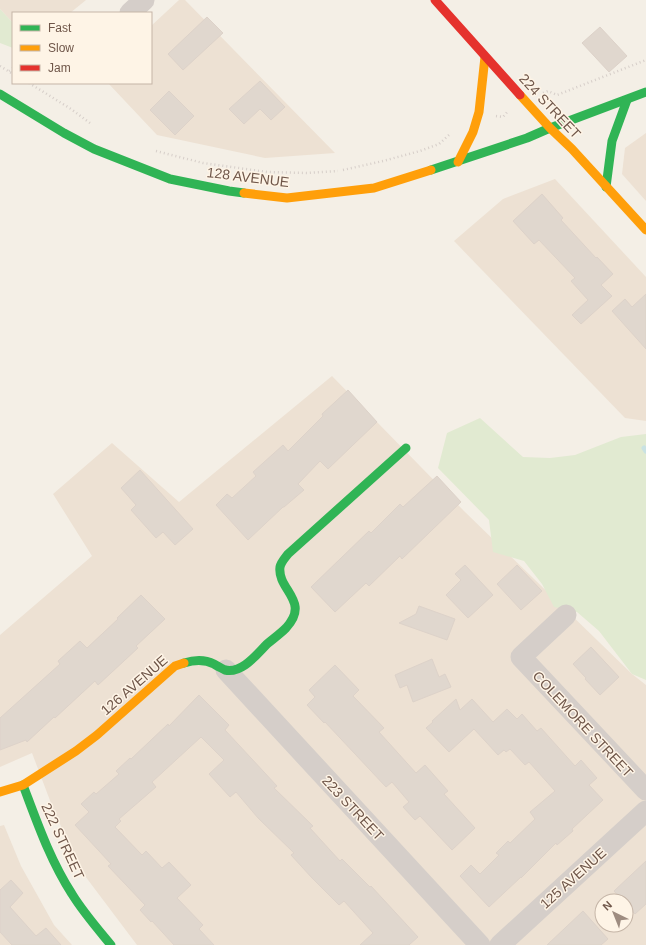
<svg xmlns="http://www.w3.org/2000/svg" width="646" height="945" viewBox="0 0 646 945" font-family="Helvetica,sans-serif">
<style>
.residential{fill:#ede1d3;fill-rule:evenodd}
.green{fill:#e1ead1}
.lines{fill:none;stroke-linecap:round;stroke-linejoin:round}
.stream{stroke:#c9e2e3;stroke-width:5}
.building{fill:#e0d7ce;stroke:#ddd2c9}
.path{stroke:#d6cec9;stroke-width:2.5;stroke-dasharray:1 3;stroke-linecap:butt}
.street{stroke:#d5cec9;stroke-width:21}
.fast{stroke:#30b455;stroke-width:9}
.slow{stroke:#ff9f0a;stroke-width:9}
.jam{stroke:#e5322d;stroke-width:9}
.labels{text-anchor:middle;dominant-baseline:central;stroke-width:3;stroke-linejoin:round;paint-order:stroke}
.street-label{font-size:14px;fill:#6f5649;stroke:#fef4e6}
</style>
<rect width="100%" height="100%" fill="#f4efe6"/>
<!-- residential -->
<g class="residential">
<polygon points="0,0 86,0 70,13 13,13 13,23 0,9"/>
<polygon points="179,0 185,0 335,153 265,158 157,135 108,83 151,83 151,26"/>
<polygon points="646,133 646,201 622,174 625,148"/>
<polygon points="555,179 646,277 646,421 625,418 454,241 503,199"/>
<path d="M 332,376 L 464,511 L 632,674 L 646,685 L 646,945 L 137,945 L 82,872 L 54,811 L 32,753 L 0,767 L 0,635 L 92,556 L 53,494 L 112,443 L 179,502 ZM 602,901 L 626,901 L 626,925 L 602,925 Z"/>
<polygon points="4,825 21,866 54,925 72,945 0,945 0,826"/>
</g>
<!-- green -->
<g class="green">
<polygon points="0,9 13,23 13,48 0,43"/>
<polygon points="480,418 523,457 550,458 575,455 621,437 646,434 646,680 632,674 599,631 577,612 554,607 542,584 524,561 493,552 489,520 438,468 447,433"/>
</g>
<g class="lines">
<!-- stream -->
<polyline class="stream" points="644,448 646,451"/>
</g>
<!-- building -->
<g class="building">
<polygon points="207,17 223,33 183,70 168,54"/>
<polygon points="600,27 627,56 609,72 582,43"/>
<polygon points="260,81 285,107 271,120 260,109 244,124 229,109"/>
<polygon points="169,91 194,116 175,135 150,110"/>
<polygon points="542,194 563,218 561,220 596,258 597,257 613,274 601,285 612,296 581,324 572,315 588,300 571,281 575,278 539,240 534,244 513,221"/>
<polygon points="646,294 646,349 612,311 625,299 632,307"/>
<polygon points="348,390 377,422 328,469 320,461 298,484 304,490 284,507 283,507 248,540 216,505 227,494 232,498 256,476 253,472 283,445 288,451 323,416 322,414"/>
<polygon points="140,470 193,529 175,545 163,532 156,538 131,510 136,505 121,488"/>
<polygon points="437,476 461,502 402,559 400,556 369,586 366,583 335,612 311,587 369,531 371,533 400,504 403,507"/>
<polygon points="465,565 493,595 468,618 446,595 461,580 455,574"/>
<polygon points="517,565 542,591 521,610 497,584"/>
<polygon points="141,595 165,619 136,646 138,648 98,685 95,681 55,718 54,717 27,742 26,740 0,750 0,718 60,664 58,661 80,641 87,648 118,619 117,618"/>
<polygon points="419,606 455,619 447,640 399,623 416,614"/>
<polygon points="591,647 619,677 600,695 585,679 586,678 573,664"/>
<polygon points="432,659 439,677 445,674 451,687 413,702 407,685 400,688 395,675"/>
<polygon points="335,665 359,690 353,696 384,728 379,732 416,773 425,765 448,791 444,794 475,828 452,850 420,816 415,820 403,807 409,802 392,782 386,787 325,722 324,723 307,705 315,697 309,690"/>
<polygon points="199,695 229,725 225,730 277,786 274,788 313,826 310,828 340,861 342,859 370,887 371,886 418,937 409,945 360,945 373,933 344,901 339,905 312,878 291,855 294,853 258,818 236,792 230,797 209,774 224,760 201,737 152,782 156,787 119,819 121,821 115,827 142,855 146,851 162,868 169,862 191,885 177,898 203,925 199,929 214,945 174,945 152,921 151,922 140,910 145,905 108,866 111,864 75,825 89,812 81,804 94,792 96,794 119,774 116,771 130,758 131,759 168,724 169,726"/>
<polygon points="456,699 460,710 472,699 493,722 507,709 517,719 522,714 537,731 541,728 575,766 581,760 597,778 589,785 603,800 572,829 573,831 557,845 556,843 521,878 521,877 489,907 460,876 471,865 480,874 499,855 496,853 508,841 510,843 535,819 530,812 555,791 529,762 525,765 510,749 506,752 504,750 498,755 474,729 449,752 426,728 433,722 432,721"/>
<polygon points="646,861 646,904 635,914 626,904 626,901 623,901 614,891"/>
<polygon points="11,880 23,893 10,907 36,936 46,928 61,945 12,945 0,932 0,890"/>
<polygon points="583,911 608,939 601,945 547,945"/>
</g>
<g class="lines">
<!-- path -->
<g class="path">
<polyline points="0,66 13,74"/>
<polyline points="9,71 13,68"/>
<polyline points="29,83 71,109 90,123"/>
<polyline points="543,93 548,91 557,95 646,60"/>
<polyline points="496,116 503,117 508,111"/>
<polyline points="156,151 203,163 267,172 307,173 338,171"/>
<polyline points="343,170 383,161 420,151 439,144 449,135"/>
</g>
<!-- street -->
<g class="street">
<polyline points="130,13 144,0"/>
<polyline points="566,615 521,657 646,790"/>
<polyline points="226,670 480,945"/>
<polyline points="500,945 646,811"/>
</g>
<!-- fast -->
<g class="fast">
<polyline points="0,94 64,133 94,149 170,179 229,191 244,193"/>
<polyline points="431,170 527,138 550,128 646,92"/>
<polyline points="606,187 612,141 627,100"/>
<path d="M 184,663 C 194,660 204,659 214,664 C 217,666 221,668 225,670 C 242,674 257,654 267,644 C 273,639 280,634 286,628 C 311,601 277,590 280,567 C 281,562 285,558 288,554 L 406,448"/>
<path d="M 23,785 C 37,822 50,860 72,894 C 83,912 97,928 111,945"/>
</g>
<!-- slow -->
<g class="slow">
<polyline points="520,95 550,128 572,149 646,230"/>
<polyline points="458,162 473,132 479,112 485,57"/>
<polyline points="244,193 287,198 374,188 431,170"/>
<polyline points="0,792 23,785 76,751 97,735 175,666 184,663"/>
</g>
<!-- jam -->
<polyline class="jam" points="435,0 520,95"/>
</g>
<g class="labels">
<!-- street labels -->
<g class="street-label">
<text transform="translate(550 106) rotate(47)">224 STREET</text>
<text transform="translate(248 177) rotate(7)">128 AVENUE</text>
<text transform="translate(134 685) rotate(-41)">126 AVENUE</text>
<text transform="translate(583 724) rotate(47)">COLEMORE STREET</text>
<text transform="translate(353 808) rotate(47)">223 STREET</text>
<text transform="translate(63 841) rotate(65)">222 STREET</text>
<text transform="translate(573 878) rotate(-42)">125 AVENUE</text>
</g>
</g>
<!-- legend -->
<rect x="12" y="12" width="140" height="72" fill="#fef4e6" stroke="#c5b5a7"/>
<rect x="20" y="25" width="20" height="6" fill="#30b455" stroke="#c5b5a7"/>
<text x="48" y="32" font-size="12" fill="#6f5649">Fast</text>
<rect x="20" y="45" width="20" height="6" fill="#ff9f0a" stroke="#c5b5a7"/>
<text x="48" y="52" font-size="12" fill="#6f5649">Slow</text>
<rect x="20" y="65" width="20" height="6" fill="#e5322d" stroke="#c5b5a7"/>
<text x="48" y="72" font-size="12" fill="#6f5649">Jam</text>
<!-- north arrow -->
<g transform="translate(614 913) rotate(317)"><circle r="19" fill="#fef4e6" stroke="#c5b5a7"/>
<path d="M0-3L7 15L0 10L-7 15Z" fill="#9e8c80"/>
<text y="-6" font-size="11" font-weight="bold" text-anchor="middle" fill="#6f5649">N</text>
</g>
</svg>
